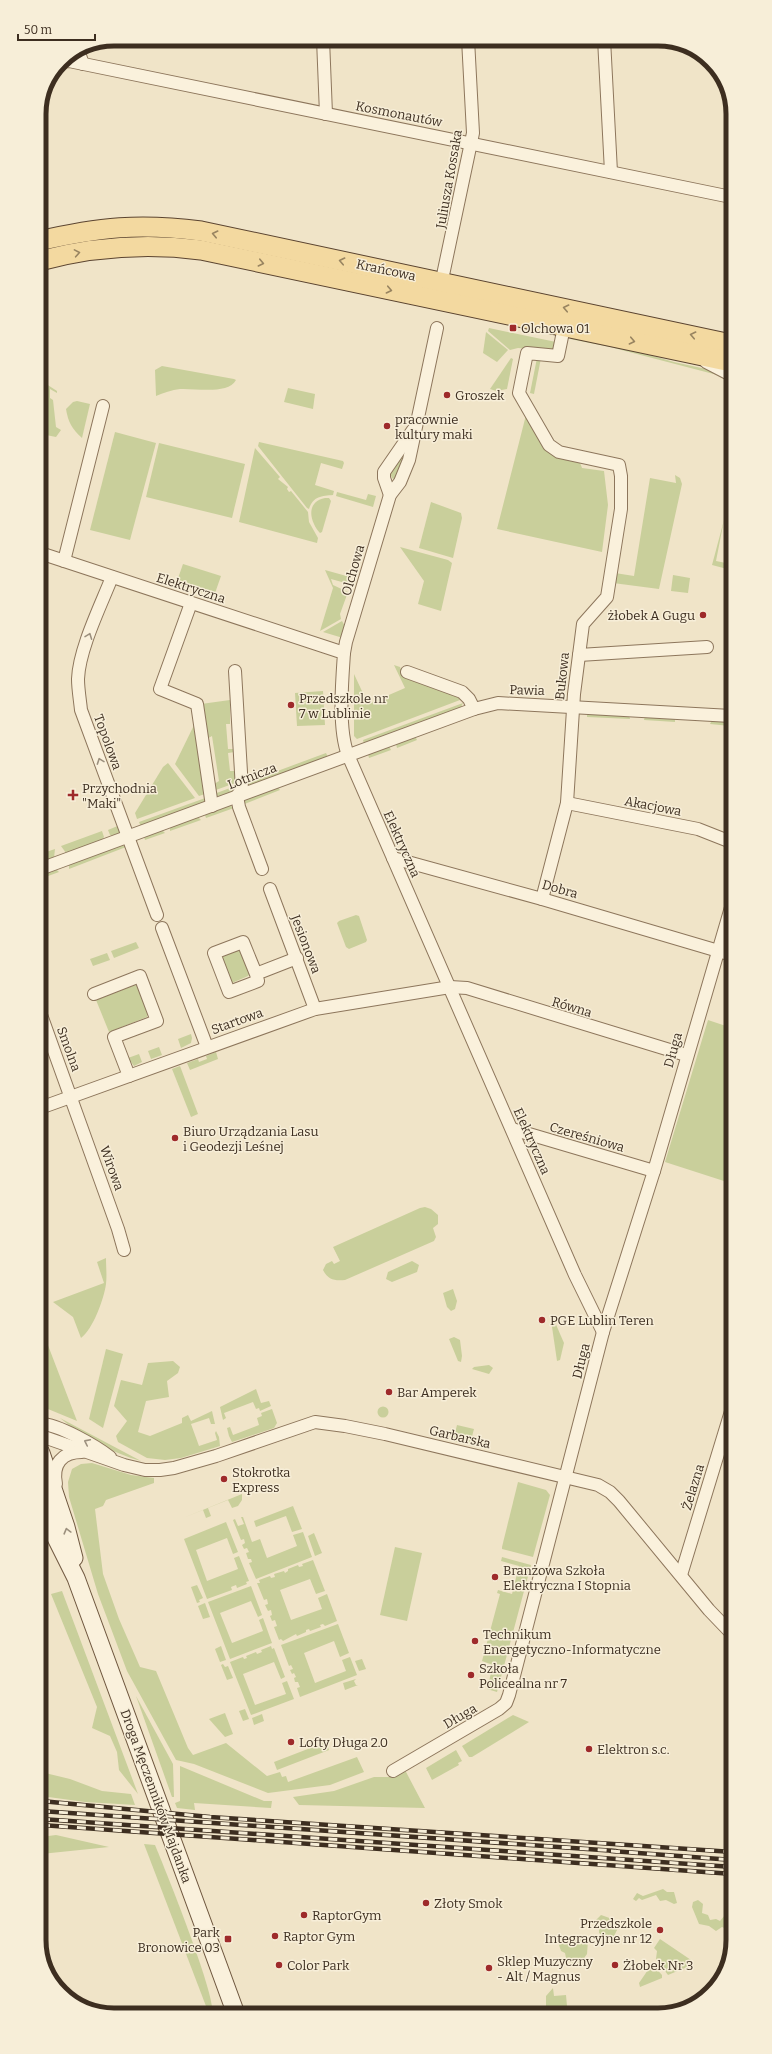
<svg xmlns="http://www.w3.org/2000/svg" width="772" height="2054" viewBox="0 0 772 2054" font-family="Bitter,serif">
<style>
.green{fill:#c9cf9b}
.lines{fill:none;stroke-linecap:round;stroke-linejoin:round}
.street-casing{stroke:#8d765c;stroke-width:14}
.secondary-casing{stroke:#6f573f;stroke-width:19}
.primary-casing{stroke:#5b4430;stroke-width:21}
.street{stroke:#faf1dc;stroke-width:12}
.secondary{stroke:#faf1dc;stroke-width:17}
.primary{stroke:#f3d9a0;stroke-width:19}
.rail-casing{stroke:#3d2e20;stroke-width:4.5}
.rail{stroke:#f7eed8;stroke-width:3;stroke-dasharray:9;stroke-linecap:butt}
.oneway{stroke:#988460}
.oneway2{stroke:#9c907e}
.poi-dot{fill:#9e2a2b;stroke:#f7eed8;stroke-width:1.5}
.labels{text-anchor:middle;dominant-baseline:central;stroke-width:3;stroke-linejoin:round;paint-order:stroke}
.street-label{font-size:13px;fill:#3d2e20;stroke:#f7eed8}
.poi-label{font-size:13px;fill:#3d2e20;stroke:#f7eed8;text-anchor:start}
.rim{fill:none;stroke:#3d2e20;stroke-width:5}
</style>
<rect width="100%" height="100%" fill="#f0e4c8"/>
<!-- green -->
<g class="green">
<polygon points="254,269 437,308 437,310 253,271"/>
<polygon points="489,328 556,342 555,351 518,348 510,350 488,331"/>
<polygon points="486,332 508,350 497,362 483,353"/>
<polygon points="571,338 612,344 674,362 706,369 725,377 610,347 570,339"/>
<polygon points="511,358 513,359 507,389 496,391 490,389"/>
<polygon points="537,358 541,358 534,394 530,393"/>
<path d="M 162,366 L 234,379 L 236,380 C 228,395 195,388 180,389 C 172,390 163,393 156,396 L 155,370 Z"/>
<polygon points="40,380 57,391 57,393 50,389 50,398 53,400 56,427 61,430 56,437 46,435 46,432 40,431"/>
<polygon points="288,388 315,394 313,409 284,402"/>
<path d="M 77,401 L 90,404 L 82,438 C 72,429 68,422 66,409 L 73,402 Z"/>
<polygon points="526,415 551,453 579,460 582,468 604,471 608,505 602,552 497,529"/>
<polygon points="115,432 156,443 130,540 90,530"/>
<path d="M 259,442 L 343,461 L 344,463 L 342,469 L 321,463 L 315,485 L 334,491 L 333,495 C 322,496 313,496 309,509 L 307,508 L 258,446 Z"/>
<polygon points="159,443 245,464 232,518 146,497"/>
<polygon points="408,447 395,480 392,478 390,473"/>
<polygon points="255,448 280,477 278,479 288,487 287,489 289,492 291,491 308,512 309,522 318,538 317,543 239,522"/>
<polygon points="675,475 680,478 682,484 659,589 613,583 615,573 634,576 650,478 676,483"/>
<polygon points="731,481 731,508 724,508"/>
<polygon points="337,492 366,500 368,494 376,496 373,507 336,496"/>
<path d="M 325,498 L 329,498 L 331,501 L 322,532 L 320,533 C 310,522 305,502 325,498 Z"/>
<polygon points="431,502 461,513 462,518 453,558 419,548"/>
<polygon points="724,520 716,561 731,564 731,570 712,565"/>
<polygon points="400,547 448,560 452,563 441,611 418,604 424,581"/>
<polygon points="183,564 221,576 214,596 176,584"/>
<polygon points="325,570 350,577 349,584 331,579 333,585 348,592 340,614 341,619 320,631 333,588"/>
<polygon points="673,575 690,578 688,593 671,591"/>
<polygon points="342,621 346,628 343,638 323,632"/>
<polygon points="394,665 400,667 405,678 459,697 460,700 357,739 354,736 354,674 368,704 405,688"/>
<polygon points="323,691 325,725 297,726 295,693"/>
<polygon points="230,700 230,724 226,724 228,749 235,749 235,752 228,753 230,771 237,771 238,782 213,791 211,786 219,781 212,736 205,740 201,704"/>
<polygon points="463,703 461,707 364,744 363,740"/>
<polygon points="587,713 629,715 630,719 587,717"/>
<polygon points="645,716 675,718 675,722 644,720"/>
<polygon points="197,719 205,794 199,796 175,764"/>
<polygon points="712,720 729,721 730,726 710,724"/>
<polygon points="413,737 416,738 417,740 397,748 396,744"/>
<polygon points="389,746 391,750 369,758 368,754"/>
<polygon points="326,753 328,757 248,786 245,783"/>
<polygon points="168,763 195,798 137,819 135,813 163,767"/>
<polygon points="238,785 236,790 219,797 214,794"/>
<polygon points="278,787 280,790 242,805 242,801"/>
<polygon points="208,797 204,803 141,827 139,822"/>
<polygon points="229,805 234,808 206,818 205,815"/>
<polygon points="198,817 201,820 170,831 170,827"/>
<polygon points="120,825 119,833 112,836 110,835 108,830"/>
<polygon points="162,830 165,833 145,840 144,837"/>
<polygon points="102,831 104,837 102,840 66,853 61,846"/>
<polygon points="122,845 126,847 69,869 69,865"/>
<polygon points="55,849 54,858 40,863 40,854"/>
<polygon points="56,869 59,872 40,879 40,875"/>
<polygon points="356,915 359,916 367,940 366,942 349,949 346,947 337,923 339,921"/>
<polygon points="136,942 139,948 114,958 111,951"/>
<polygon points="238,950 242,951 250,973 248,976 232,983 229,981 220,960 223,956"/>
<polygon points="107,953 110,960 93,966 90,959"/>
<polygon points="135,985 138,987 148,1013 147,1017 109,1032 96,1000"/>
<polygon points="708,1020 732,1028 732,1134 727,1149 732,1150 732,1167 727,1182 665,1162"/>
<polygon points="191,1034 192,1038 191,1043 181,1048 178,1039"/>
<polygon points="159,1047 162,1055 151,1059 148,1051"/>
<polygon points="216,1052 218,1059 190,1070 187,1063 198,1059 199,1062 207,1059 206,1056"/>
<polygon points="139,1054 142,1062 134,1066 128,1058"/>
<polygon points="180,1066 198,1114 191,1117 172,1069"/>
<path d="M 425,1207 L 431,1209 L 438,1215 L 438,1224 L 433,1228 L 436,1237 L 434,1241 L 345,1280 C 335,1281 328,1280 323,1270 L 326,1264 L 332,1261 L 334,1264 L 340,1261 L 333,1247 L 420,1208 Z"/>
<path d="M 106,1258 C 106,1266 107,1276 106,1284 C 104,1299 93,1329 81,1338 L 73,1317 L 53,1302 L 104,1283 L 97,1262 Z"/>
<polygon points="412,1261 419,1265 417,1272 392,1282 386,1279 388,1272"/>
<polygon points="453,1289 457,1301 455,1309 451,1311 447,1307 443,1293"/>
<polygon points="551,1320 554,1320 564,1343 560,1360 557,1361"/>
<polygon points="41,1325 41,1327 77,1421 48,1409 41,1404"/>
<polygon points="454,1337 460,1340 462,1356 461,1362 458,1361 449,1339"/>
<polygon points="106,1349 123,1354 103,1428 89,1419"/>
<polygon points="173,1361 180,1367 178,1373 167,1381 169,1397 146,1401 138,1432 150,1436 182,1423 182,1418 188,1415 191,1421 212,1411 215,1424 211,1424 209,1418 191,1424 199,1446 217,1440 215,1433 216,1431 219,1437 220,1446 181,1458 165,1460 147,1458 118,1442 116,1436 127,1421 114,1406 121,1380 142,1385 148,1363"/>
<polygon points="489,1365 493,1368 489,1374 472,1369 474,1367"/>
<polygon points="256,1389 261,1403 269,1401 271,1406 260,1411 259,1408 256,1409 253,1402 224,1413 226,1418 223,1420 220,1407"/>
<circle cx="383" cy="1412" r="5.5"/>
<polygon points="272,1409 277,1423 274,1428 232,1442 229,1436 227,1428 230,1427 233,1435 259,1425 257,1418 262,1416 261,1413"/>
<path d="M 60,1418 L 141,1461 C 112,1453 83,1437 60,1418 Z"/>
<polygon points="457,1425 474,1429 470,1444 453,1441"/>
<polygon points="92,1463 131,1475 154,1478 154,1483 106,1500 103,1506 95,1509 103,1574 119,1619 140,1667 156,1671 188,1748 193,1755 226,1743 267,1776 280,1772 282,1777 286,1776 288,1782 357,1757 364,1772 330,1785 268,1793 194,1764 176,1760 127,1671 98,1594 69,1497 68,1482 72,1469 81,1464"/>
<polygon points="518,1482 546,1490 550,1495 533,1557 502,1549 502,1547"/>
<polygon points="242,1494 242,1500 238,1506 232,1508 228,1500 208,1508 211,1516 206,1518 203,1510 183,1518"/>
<polygon points="293,1506 302,1529 292,1532 286,1516 256,1527 254,1521"/>
<polygon points="241,1517 243,1517 252,1542 260,1539 267,1558 297,1546 293,1535 303,1532 312,1557 256,1579 249,1563 252,1562 251,1559 248,1559 246,1553 249,1552 247,1548 244,1549 242,1545 245,1543 244,1539 241,1540 233,1520 235,1519 238,1526 244,1524"/>
<polygon points="226,1522 238,1552 233,1554 227,1538 196,1550 207,1581 238,1569 234,1558 239,1556 249,1581 246,1582 247,1584 237,1588 236,1585 231,1587 232,1590 207,1599 184,1539"/>
<polygon points="314,1533 322,1553 315,1556 308,1536"/>
<polygon points="395,1547 422,1553 407,1621 380,1615"/>
<polygon points="502,1557 531,1565 497,1692 487,1689 493,1665 482,1661 500,1594 497,1593 498,1590 512,1594 519,1566 501,1561"/>
<polygon points="313,1560 325,1591 316,1594 310,1579 280,1590 291,1620 322,1609 318,1598 327,1594 337,1621 325,1626 323,1624 320,1625 321,1627 310,1631 309,1629 306,1630 306,1632 297,1636 296,1634 283,1641 281,1639 279,1640 274,1627 277,1626 275,1620 272,1621 270,1616 272,1615 271,1610 268,1611 265,1605 268,1604 267,1599 264,1600 257,1583 260,1583 259,1580 270,1576 271,1578 275,1577 274,1574 284,1571 285,1573 288,1571 288,1569 298,1565 299,1567 303,1566 302,1564"/>
<polygon points="197,1585 203,1598 199,1600 200,1602 197,1603 191,1587"/>
<polygon points="251,1586 262,1615 258,1617 251,1601 220,1613 232,1643 263,1631 259,1620 263,1618 272,1643 230,1659 208,1602"/>
<polygon points="62,1591 138,1794 119,1770 117,1752 110,1736 92,1728 97,1707 51,1594"/>
<polygon points="205,1603 210,1617 203,1619 198,1606"/>
<polygon points="338,1624 349,1653 340,1657 334,1641 304,1653 315,1683 346,1671 342,1660 350,1657 357,1675 300,1697 297,1688 300,1687 298,1682 295,1682 294,1678 296,1677 294,1673 292,1674 290,1670 293,1669 291,1665 289,1666 281,1645"/>
<polygon points="221,1646 226,1660 220,1662 215,1649"/>
<polygon points="271,1646 272,1649 274,1648 285,1677 281,1679 274,1662 243,1674 255,1705 286,1694 282,1683 287,1681 294,1699 251,1715 230,1662 243,1657 244,1659 247,1658 246,1656 256,1652 257,1654 262,1652 261,1650"/>
<polygon points="362,1659 366,1669 359,1671 355,1661"/>
<polygon points="223,1664 225,1667 228,1666 233,1678 227,1680 221,1665"/>
<polygon points="356,1679 354,1681 356,1685 358,1685 345,1690 343,1683"/>
<polygon points="136,1696 173,1764 174,1797 172,1797"/>
<polygon points="245,1709 249,1719 243,1721 239,1711"/>
<polygon points="225,1713 233,1734 225,1737 209,1719"/>
<polygon points="262,1714 264,1721 254,1725 252,1718"/>
<polygon points="513,1715 529,1722 472,1757 469,1757 462,1746"/>
<polygon points="326,1742 329,1750 277,1770 274,1762"/>
<polygon points="456,1750 462,1761 458,1763 459,1765 432,1780 426,1768"/>
<polygon points="180,1766 264,1801 272,1801 271,1808 194,1803 195,1810 177,1808 175,1803 180,1801"/>
<polygon points="405,1770 425,1808 299,1805 293,1797 334,1791 374,1777 392,1777"/>
<polygon points="41,1772 70,1779 102,1791 131,1794 135,1805 85,1802 41,1796"/>
<polygon points="56,1835 109,1847 41,1854 41,1837"/>
<path d="M 144,1844 L 155,1845 C 165,1869 217,1998 212,2014 L 209,2014 Z"/>
<polygon points="663,1889 667,1892 674,1892 677,1903 674,1904 666,1900 660,1901 656,1895 642,1900 639,1898 636,1901 633,1899 637,1893 643,1896"/>
<polygon points="698,1900 703,1904 702,1913 708,1915 710,1920 716,1919 720,1921 725,1915 730,1915 733,1912 733,1928 729,1930 722,1927 716,1931 709,1926 699,1924 692,1907 693,1902"/>
<path d="M 601,1915 C 609,1918 616,1919 618,1928 L 613,1938 L 606,1938 L 599,1933 L 599,1924 L 596,1920 Z"/>
<polygon points="583,1935 588,1940 587,1954 579,1965 573,1966 566,1958 565,1953 561,1951 559,1945 563,1941 569,1942"/>
<polygon points="660,1939 691,1960 692,1965 668,1975 656,1959 657,1951 654,1948"/>
<polygon points="652,1964 662,1975 662,1978 640,1987 639,1983"/>
<polygon points="553,1988 554,1996 566,1995 567,2006 546,2008 546,1996"/>
<polygon points="598,2011 621,2013 555,2013"/>
</g>
<g class="lines">
<defs>
<g id="street">
<polyline points="323,39 326,114"/>
<polyline points="604,39 611,172"/>
<polyline points="78,50 83,64"/>
<polyline points="61,62 69,61 731,197"/>
<polyline points="443,275 473,133 468,39"/>
<polyline points="706,362 731,375"/>
<polyline points="390,495 384,478 384,472 413,430"/>
<path d="M 40,553 L 344,653 C 342,682 338,729 348,755 L 575,1275 L 603,1332"/>
<polyline points="64,561 103,406"/>
<path d="M 112,577 C 101,605 79,649 78,679 C 78,689 80,700 81,710 L 157,915"/>
<polyline points="191,603 160,689 197,704 212,806"/>
<polyline points="344,653 346,642 390,495 400,482 409,460 437,328"/>
<polyline points="579,655 707,647"/>
<polyline points="235,671 242,789 237,796 239,807 262,869"/>
<polyline points="407,672 462,692 469,699 474,709 498,703 731,716"/>
<polyline points="567,803 698,829 731,842"/>
<polyline points="393,858 542,899 732,955"/>
<polyline points="40,869 474,709"/>
<polyline points="270,889 315,1009"/>
<polyline points="542,899 567,803 574,694 583,624 607,597 621,509 621,476 619,465 559,452 549,445 519,393 527,353 558,356 564,327"/>
<polyline points="162,928 207,1047"/>
<polyline points="256,974 258,981 229,992 214,953 243,942 256,974 297,958"/>
<polyline points="94,994 140,976 157,1021 114,1037 129,1076"/>
<polyline points="40,1012 118,1229 124,1250"/>
<polyline points="40,1108 315,1009 450,987 467,988 686,1055"/>
<polyline points="512,1129 654,1171"/>
<path d="M 41,1424 C 58,1424 96,1446 110,1457"/>
<polyline points="41,1436 124,1465 145,1470 160,1470 174,1468 216,1456 315,1422 345,1426 385,1434 598,1485 610,1492 619,1501 709,1610 733,1635"/>
<path d="M 56,1484 C 52,1464 62,1452 82,1452"/>
<polyline points="681,1575 732,1408"/>
<polyline points="393,1771 499,1709 506,1703 509,1695 603,1332 654,1171 732,904"/>
</g>
<g id="secondary">
<polyline points="41,1453 66,1527 74,1558"/>
<polyline points="41,1499 53,1532 76,1578 236,2014"/>
</g>
<g id="primary">
<path d="M 39,241 C 99,227 140,223 201,231 L 731,344"/>
<path d="M 39,261 C 92,247 147,243 201,250 L 731,362"/>
</g>
</defs>
<!-- street casing -->
<use href="#street" class="street-casing"/>
<!-- secondary casing -->
<use href="#secondary" class="secondary-casing"/>
<!-- primary casing -->
<use href="#primary" class="primary-casing"/>
<!-- street -->
<use href="#street" class="street"/>
<!-- secondary -->
<use href="#secondary" class="secondary"/>
<!-- primary -->
<use href="#primary" class="primary"/>
<defs>
<g id="rail">
<polyline points="41,1801 210,1817 733,1852"/>
<polyline points="41,1811 616,1851"/>
<polyline points="41,1819 733,1867"/>
<polyline points="41,1825 733,1874"/>
<polyline points="611,1851 733,1860"/>
</g>
</defs>
<!-- rail casing -->
<use href="#rail" class="rail-casing"/>
<!-- rail -->
<use href="#rail" class="rail"/>
</g>
<!-- one-way arrows -->
<defs><path id="oneway-chevron" d="M-2-3.5L2.5 0L-2 3.5" fill="none" stroke-width="1.6" stroke-linecap="round" stroke-linejoin="round"/></defs>
<g class="oneway">
<use href="#oneway-chevron" transform="translate(215 234) rotate(-167)"/>
<use href="#oneway-chevron" transform="translate(77 253) rotate(-10)"/>
<use href="#oneway-chevron" transform="translate(342 261) rotate(-168)"/>
<use href="#oneway-chevron" transform="translate(261 263) rotate(13)"/>
<use href="#oneway-chevron" transform="translate(389 290) rotate(12)"/>
<use href="#oneway-chevron" transform="translate(566 308) rotate(-168)"/>
<use href="#oneway-chevron" transform="translate(693 335) rotate(-168)"/>
<use href="#oneway-chevron" transform="translate(632 341) rotate(12)"/>
</g>
<g class="oneway2">
<use href="#oneway-chevron" transform="translate(89 636) rotate(-69)"/>
<use href="#oneway-chevron" transform="translate(100 761) rotate(-110)"/>
<use href="#oneway-chevron" transform="translate(87 1442) rotate(-154)"/>
<use href="#oneway-chevron" transform="translate(67 1531) rotate(-105)"/>
</g>
<!-- markers -->
<g class="poi-dot">
<rect x="509" y="324" width="8" height="8" rx="2"/>
<circle cx="447" cy="395" r="4"/>
<circle cx="387" cy="426" r="4"/>
<circle cx="703" cy="615" r="4"/>
<circle cx="291" cy="705" r="4"/>
<path d="M71 789h4v4h4v4h-4v4h-4v-4h-4v-4h4z"/>
<circle cx="175" cy="1138" r="4"/>
<circle cx="542" cy="1320" r="4"/>
<circle cx="389" cy="1392" r="4"/>
<circle cx="224" cy="1479" r="4"/>
<circle cx="495" cy="1577" r="4"/>
<circle cx="475" cy="1641" r="4"/>
<circle cx="471" cy="1675" r="4"/>
<circle cx="291" cy="1742" r="4"/>
<circle cx="589" cy="1749" r="4"/>
<circle cx="426" cy="1903" r="4"/>
<circle cx="304" cy="1915" r="4"/>
<circle cx="660" cy="1930" r="4"/>
<circle cx="275" cy="1936" r="4"/>
<rect x="224" y="1935" width="8" height="8" rx="2"/>
<circle cx="279" cy="1965" r="4"/>
<circle cx="615" cy="1965" r="4"/>
<circle cx="489" cy="1968" r="4"/>
</g>
<g class="labels">
<!-- street labels -->
<g class="street-label">
<text transform="translate(399 114) rotate(11)">Kosmonautów</text>
<text transform="translate(449 179) rotate(-80)">Juliusza Kossaka</text>
<text transform="translate(386 270) rotate(12)">Krańcowa</text>
<text transform="translate(353 570) rotate(-74)">Olchowa</text>
<text transform="translate(191 588) rotate(18)">Elektryczna</text>
<text transform="translate(562 676) rotate(-84)">Bukowa</text>
<text transform="translate(527 690) rotate(2)">Pawia</text>
<text transform="translate(108 742) rotate(70)">Topolowa</text>
<text transform="translate(252 776) rotate(-21)">Lotnicza</text>
<text transform="translate(653 806) rotate(11)">Akacjowa</text>
<text transform="translate(402 844) rotate(66)">Elektryczna</text>
<text transform="translate(560 889) rotate(16)">Dobra</text>
<text transform="translate(306 944) rotate(69)">Jesionowa</text>
<text transform="translate(572 1007) rotate(17)">Równa</text>
<text transform="translate(237 1021) rotate(-20)">Startowa</text>
<text transform="translate(69 1049) rotate(70)">Smolna</text>
<text transform="translate(673 1050) rotate(-74)">Długa</text>
<text transform="translate(587 1137) rotate(16)">Czereśniowa</text>
<text transform="translate(532 1141) rotate(66)">Elektryczna</text>
<text transform="translate(112 1168) rotate(70)">Wirowa</text>
<text transform="translate(581 1361) rotate(-76)">Długa</text>
<text transform="translate(460 1437) rotate(13)">Garbarska</text>
<text transform="translate(693 1487) rotate(-73)">Żelazna</text>
<text transform="translate(460 1716) rotate(-30)">Długa</text>
<text transform="translate(156 1796) rotate(70)">Droga Męczenników Majdanka</text>
</g>
<!-- poi labels -->
<g class="poi-label">
<text x="521" y="328">Olchowa 01</text>
<text x="455" y="395">Groszek</text>
<text x="395" y="419">pracownie<tspan x="395" dy="15">kultury maki</tspan></text>
<text x="695" y="615" text-anchor="end">żłobek A Gugu</text>
<text x="299" y="698">Przedszkole nr<tspan x="299" dy="15">7 w Lublinie</tspan></text>
<text x="82" y="788">Przychodnia<tspan x="82" dy="15">"Maki"</tspan></text>
<text x="183" y="1131">Biuro Urządzania Lasu<tspan x="183" dy="15">i Geodezji Leśnej</tspan></text>
<text x="550" y="1320">PGE Lublin Teren</text>
<text x="397" y="1392">Bar Amperek</text>
<text x="232" y="1472">Stokrotka<tspan x="232" dy="15">Express</tspan></text>
<text x="503" y="1570">Branżowa Szkoła<tspan x="503" dy="15">Elektryczna I Stopnia</tspan></text>
<text x="483" y="1634">Technikum<tspan x="483" dy="15">Energetyczno-Informatyczne</tspan></text>
<text x="479" y="1668">Szkoła<tspan x="479" dy="15">Policealna nr 7</tspan></text>
<text x="299" y="1742">Lofty Długa 2.0</text>
<text x="597" y="1749">Elektron s.c.</text>
<text x="434" y="1903">Złoty Smok</text>
<text x="312" y="1915">RaptorGym</text>
<text x="652" y="1923" text-anchor="end">Przedszkole<tspan x="652" dy="15">Integracyjne nr 12</tspan></text>
<text x="220" y="1932" text-anchor="end">Park<tspan x="220" dy="15">Bronowice 03</tspan></text>
<text x="283" y="1936">Raptor Gym</text>
<text x="497" y="1961">Sklep Muzyczny<tspan x="497" dy="15">- Alt / Magnus</tspan></text>
<text x="287" y="1965">Color Park</text>
<text x="623" y="1965">Żłobek Nr 3</text>
</g>
</g>
<!-- crop -->
<path d="M0 0H772V2054H0ZM114 46H658A68 68 0 0 1 726 114V1940A68 68 0 0 1 658 2008H114A68 68 0 0 1 46 1940V114A68 68 0 0 1 114 46Z" fill="#f7eed8" fill-rule="evenodd"/>
<path class="rim" d="M114 46H658A68 68 0 0 1 726 114V1940A68 68 0 0 1 658 2008H114A68 68 0 0 1 46 1940V114A68 68 0 0 1 114 46Z"/>
<!-- scale -->
<path d="M18 34v6h77v-6" fill="none" stroke="#3d2e20" stroke-width="2"/>
<text x="24" y="34" font-size="12" fill="#3d2e20" stroke="#f7eed8" stroke-width="3" paint-order="stroke">50 m</text>
</svg>
